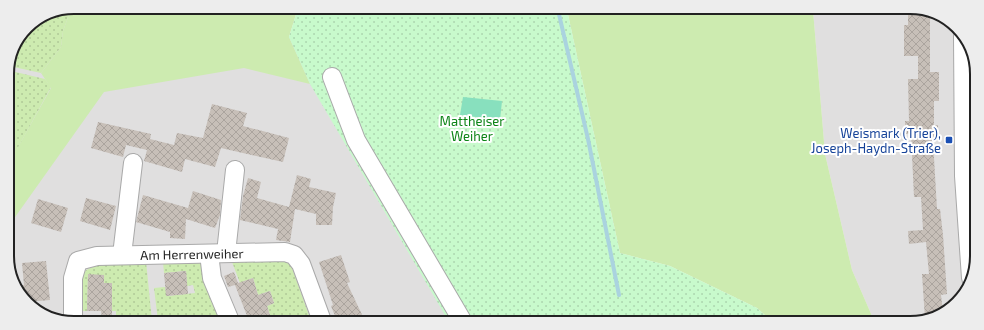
<svg xmlns="http://www.w3.org/2000/svg" width="984" height="330" viewBox="0 0 984 330" font-family="'Exo 2',sans-serif">
<style>
.residential{fill:#e0dfdf}
.grass{fill:#cdebb0}
.park{fill:url(#park-dots)}
.garden{fill:url(#garden-dots)}
.pitch{fill:#88e0be}
.lines{fill:none;stroke-linecap:round;stroke-linejoin:round}
.stream{stroke:#aad3df;stroke-width:4}
.building{fill:url(#building-cross-hatch)}
.minor-casing{stroke:#a9a9a9;stroke-width:20}
.minor{stroke:#fff;stroke-width:18}
.transit-dot{fill:#1a4fb4;stroke:#fff;stroke-width:1.5}
.labels{text-anchor:middle;dominant-baseline:central;stroke-width:4;stroke-linejoin:round;paint-order:stroke}
.park-label{font-size:13px;fill:#0c8416;stroke:#fff}
.transit-label{font-size:13px;fill:#164399;stroke:#fff;text-anchor:end}
.street-label{font-size:13px;fill:#222;stroke:#fff}
.rim{fill:none;stroke:#222;stroke-width:2}
</style>
<defs>
<pattern id="park-dots" width="8" height="8" patternUnits="userSpaceOnUse"><rect width="8" height="8" fill="#c8facc"/><path d="M2 2h.1M6 6h.1" fill="none" stroke="#acd6af" stroke-width="1.8" stroke-linecap="round"/></pattern>
<pattern id="garden-dots" width="8" height="8" patternUnits="userSpaceOnUse"><rect width="8" height="8" fill="#cdebb0"/><path d="M2 2h.1M6 6h.1" fill="none" stroke="#b0c997" stroke-width="1.8" stroke-linecap="round"/></pattern>
<pattern id="building-cross-hatch" width="8" height="8" patternUnits="userSpaceOnUse"><rect width="8" height="8" fill="#c7bfb8"/><path d="M0 0l8 8M0 8l8-8" fill="none" stroke="#aba49e"/></pattern>
</defs>
<rect width="100%" height="100%" fill="#f2efe9"/>
<!-- residential -->
<g class="residential">
<polygon points="927,9 960,30 976,61 975,273 951,309 914,323 875,323 852,270 825,154 813,10"/>
<polygon points="273,11 477,322 57,321 24,300 8,269 7,70 27,27 49,12"/>
</g>
<!-- grass -->
<g class="grass">
<polygon points="567,10 813,10 825,154 852,270 875,323 774,323 757,308 670,266 620,253"/>
<polygon points="297,11 289,37 310,84 244,68 104,92 13,220 8,218 8,165 51,88 41,73 61,47 63,31 70,12"/>
</g>
<!-- park -->
<polygon class="park" points="567,10 620,253 670,266 757,308 774,323 449,322 310,84 289,37 297,11"/>
<!-- garden -->
<g class="garden">
<polygon points="49,12 70,12 63,31 61,47 41,73 9,66 27,27"/>
<polygon points="7,70 45,79 51,87 15,153 8,151"/>
<polygon points="206,260 226,321 158,321 154,288 165,287 167,296 195,293 193,285 187,286 186,271 164,273 163,262"/>
<path d="M 146,261 L 152,321 L 116,321 L 116,311 L 112,311 L 112,283 L 104,283 L 104,275 L 88,275 L 87,311 L 81,311 C 81,301 79,289 80,279 C 84,260 130,262 146,261 Z"/>
<polygon points="287,261 291,265 311,321 272,321 267,306 274,303 270,291 258,295 253,278 240,283 232,262"/>
</g>
<!-- pitch -->
<polygon class="pitch" points="463,97 502,101 500,120 460,115"/>
<g class="lines">
<!-- stream -->
<polyline class="stream" points="558,10 588,139 619,295"/>
</g>
<!-- building -->
<g class="building">
<polygon points="908,9 930,11 930,72 939,72 939,101 934,101 934,125 938,125 938,141 933,141 937,209 940,209 943,235 947,294 941,295 943,312 925,319 922,274 929,274 926,242 909,244 908,231 923,230 921,197 914,197 911,134 905,134 905,121 909,121 908,79 918,79 918,56 904,56 904,25 908,25"/>
<polygon points="212,104 247,113 243,126 289,138 283,162 221,148 215,167 185,159 182,172 144,161 147,150 126,145 123,157 91,148 98,122 151,134 150,139 174,145 177,133 203,138"/>
<polygon points="297,175 311,179 309,187 336,193 333,207 332,225 316,225 316,214 295,209 290,242 276,240 278,229 240,220 243,196 248,178 261,182 257,198 289,207"/>
<polygon points="193,191 221,200 220,215 215,228 186,219 185,239 170,238 170,232 136,222 143,195 188,208"/>
<polygon points="86,198 116,206 110,230 80,221"/>
<polygon points="38,199 68,208 61,232 31,223"/>
<polygon points="341,255 350,282 347,283 365,321 337,321 331,306 333,305 319,262"/>
<polygon points="46,261 50,300 27,302 24,300 16,285 24,285 22,263"/>
<polygon points="186,271 188,294 166,296 164,273"/>
<polygon points="234,272 238,283 253,278 258,295 270,291 274,303 267,306 272,321 249,321 235,285 228,287 224,276"/>
<polygon points="88,274 104,275 104,283 112,283 112,321 102,321 101,311 87,311"/>
</g>
<g class="lines">
<defs>
<g id="minor">
<polyline points="963,36 964,176 971,278"/>
<polyline points="332,77 356,140 463,322"/>
<polyline points="226,253 235,170"/>
<polyline points="122,255 133,163"/>
<polyline points="210,262 212,278 230,321"/>
<polyline points="73,321 73,278 78,261 97,256 285,252 294,255 301,264 322,321"/>
</g>
</defs>
<!-- minor casing -->
<use href="#minor" class="minor-casing"/>
<!-- minor -->
<use href="#minor" class="minor"/>
</g>
<!-- markers -->
<rect class="transit-dot" x="945" y="136" width="8" height="8" rx="2"/>
<g class="labels">
<!-- park labels -->
<g class="park-label">
<text x="472" y="121">Mattheiser<tspan x="472" dy="15">Weiher</tspan></text>
</g>
<!-- transit labels -->
<g class="transit-label">
<text x="941" y="133">Weismark (Trier),<tspan x="941" dy="15">Joseph-Haydn-Straße</tspan></text>
</g>
<!-- street labels -->
<g class="street-label">
<text transform="translate(192 254) rotate(-1)">Am Herrenweiher</text>
</g>
</g>
<!-- crop -->
<path d="M0 0H984V330H0ZM74 14H910A60 60 0 0 1 970 74V256A60 60 0 0 1 910 316H74A60 60 0 0 1 14 256V74A60 60 0 0 1 74 14Z" fill="#ededed" fill-rule="evenodd"/>
<path class="rim" d="M74 14H910A60 60 0 0 1 970 74V256A60 60 0 0 1 910 316H74A60 60 0 0 1 14 256V74A60 60 0 0 1 74 14Z"/>
</svg>
